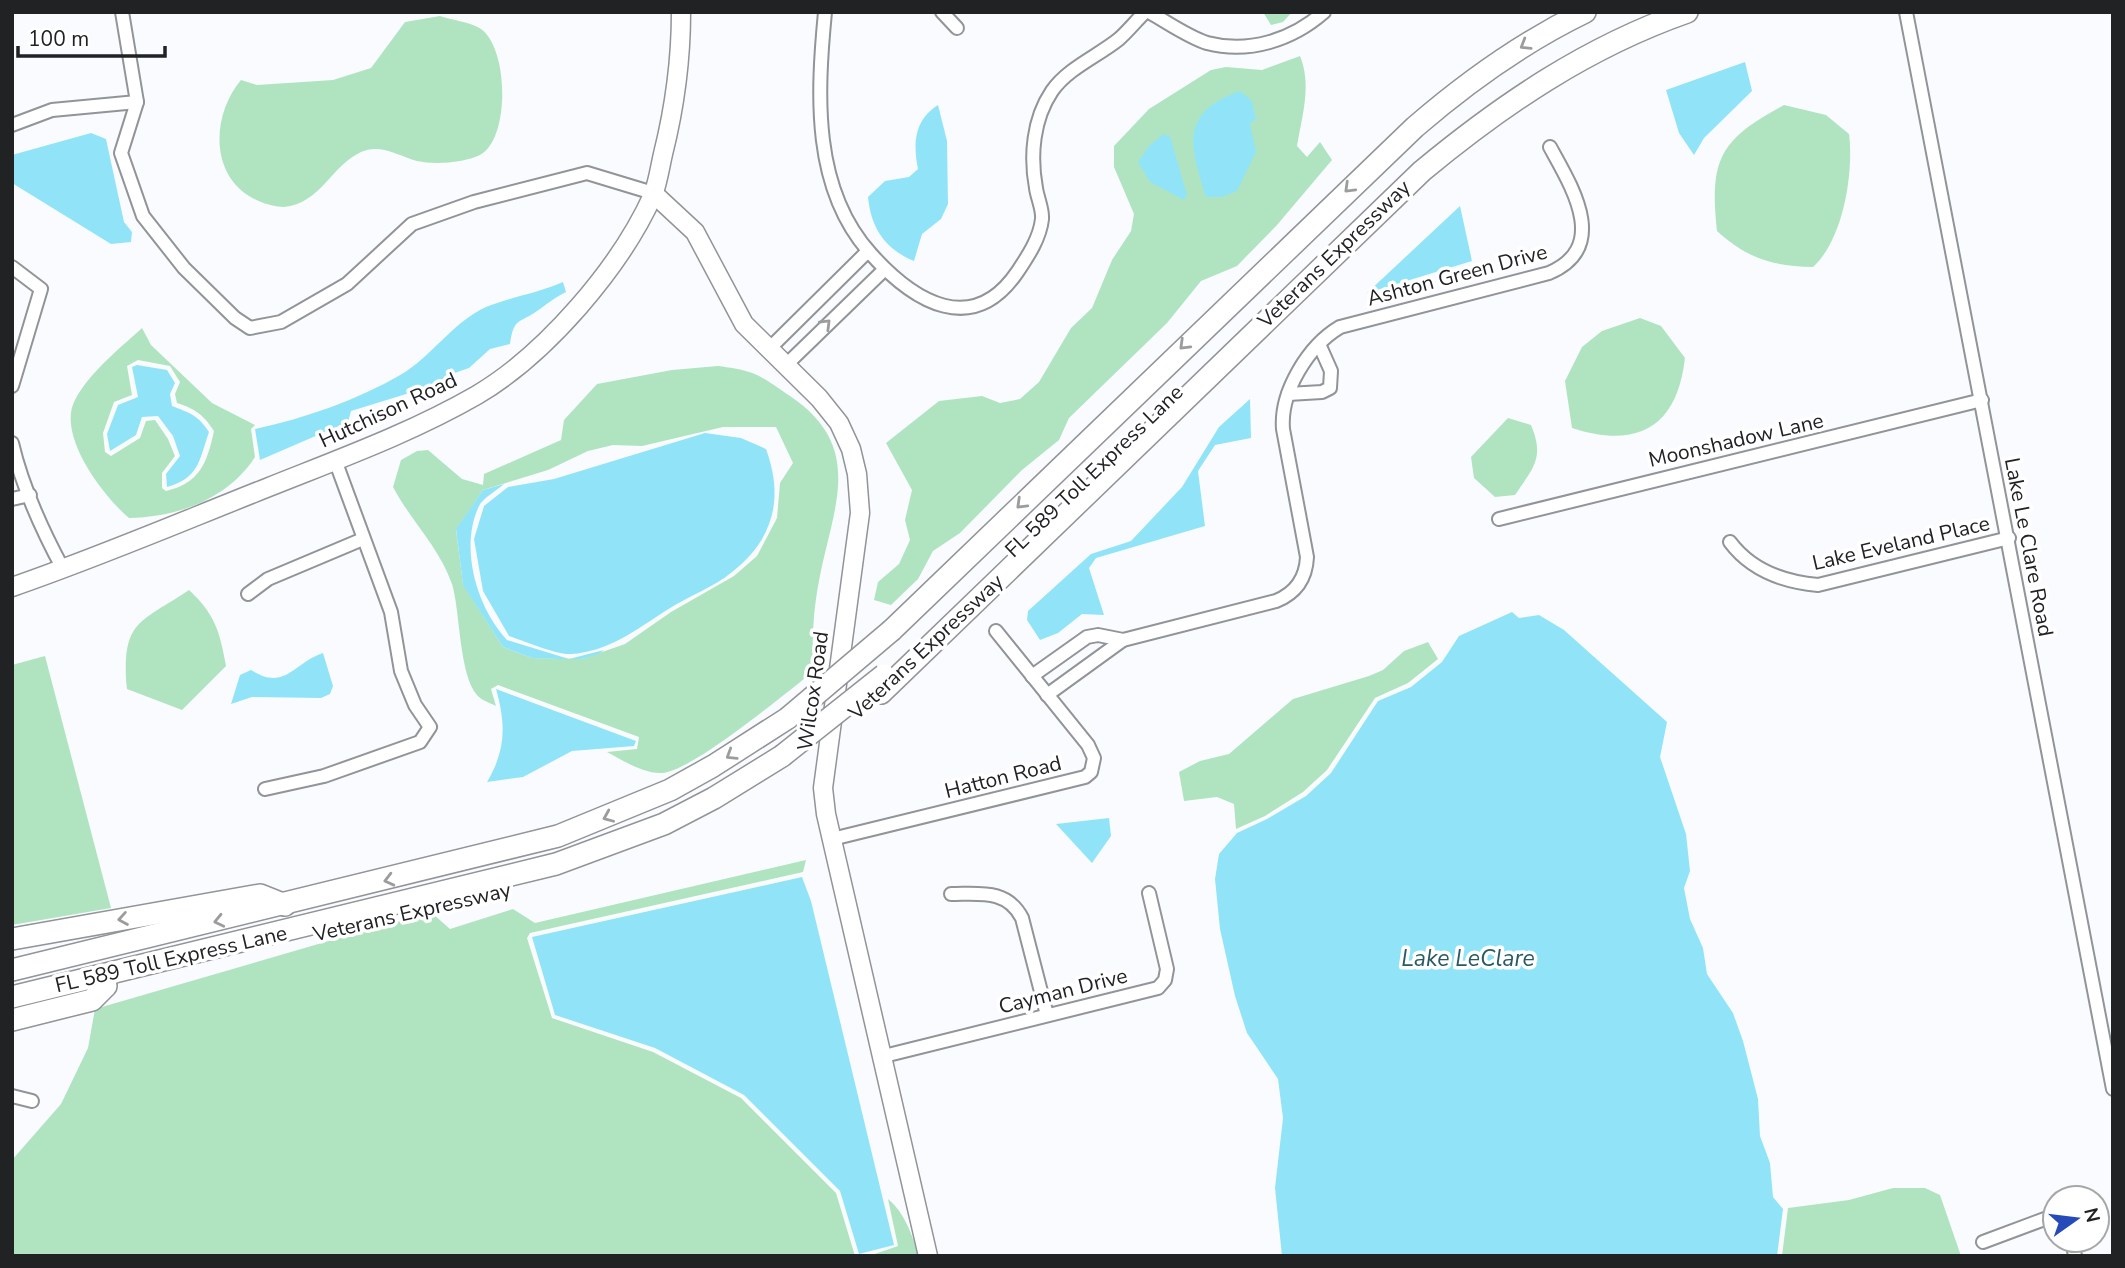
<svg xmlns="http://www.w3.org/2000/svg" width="2125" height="1268" viewBox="0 0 2125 1268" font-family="'Nunito Sans',sans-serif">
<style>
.green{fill:#b0e4c0;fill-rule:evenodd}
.water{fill:#91e4f8}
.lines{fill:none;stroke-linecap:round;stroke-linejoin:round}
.street-casing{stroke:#919498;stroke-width:16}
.secondary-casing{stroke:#919498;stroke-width:21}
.highway-casing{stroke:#919498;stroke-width:24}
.street{stroke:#fff;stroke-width:12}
.secondary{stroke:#fff;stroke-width:18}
.highway{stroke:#fff;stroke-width:21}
.highway-bridge-casing{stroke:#919498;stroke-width:24;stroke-linecap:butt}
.highway-bridge{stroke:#fff;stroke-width:21}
.oneway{stroke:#9b9c9c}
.labels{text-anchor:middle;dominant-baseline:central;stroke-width:7;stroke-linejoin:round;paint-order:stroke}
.street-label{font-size:21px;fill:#212224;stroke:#fff}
.water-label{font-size:23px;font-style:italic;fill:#295964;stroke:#fff}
</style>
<rect width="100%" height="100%" fill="#f9fbff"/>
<!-- green -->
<g class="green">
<polygon points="1263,12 1292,12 1283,22 1271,25"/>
<path d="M 440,16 C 452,20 470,22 481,29 C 509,49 510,139 480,155 C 464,163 434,165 417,161 C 399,156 380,143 361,152 C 331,166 320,204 284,207 C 272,207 259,202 249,196 C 209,171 213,113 241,80 L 257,85 L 333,80 L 371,68 L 405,22 Z"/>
<path d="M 1300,56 C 1312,85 1302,116 1297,146 L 1307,157 L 1320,142 L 1332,160 L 1277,225 L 1237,266 L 1201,281 L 1167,323 L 1069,418 L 1059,440 L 1022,470 L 960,533 L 933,551 L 918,579 L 891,605 L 874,600 L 878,582 L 899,564 L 910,540 L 905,520 L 912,490 L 886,443 L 939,401 L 982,396 L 1000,403 L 1020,399 L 1039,382 L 1071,328 L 1092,308 L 1112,260 L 1131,231 L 1134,214 L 1114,167 L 1114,146 L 1149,109 L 1211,70 L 1226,67 L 1262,70 Z"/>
<path d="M 1784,105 L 1826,115 L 1849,134 C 1854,173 1843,240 1813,267 C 1772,266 1748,259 1717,231 C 1709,159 1720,139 1784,105 Z"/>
<path d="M 1640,318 L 1661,326 L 1685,358 C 1677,428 1637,449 1572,428 L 1565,381 L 1582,347 L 1602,331 Z"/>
<path d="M 142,328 L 151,345 L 212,403 L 255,425 L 251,429 L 255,457 C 228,499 178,517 129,518 C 104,497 56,435 75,400 C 90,372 118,350 142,328 ZM 138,360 L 170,366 L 180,382 L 175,394 L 177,403 C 195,409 203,414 214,431 C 207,463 200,483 166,491 L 162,488 L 162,473 L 175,456 L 168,439 L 155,420 L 146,421 L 140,438 L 111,456 L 105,452 L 103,433 L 114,402 L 132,395 L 127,366 Z"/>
<path d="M 718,366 C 757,371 759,375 790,396 C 867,448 832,509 819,581 C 813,611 812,641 813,672 C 784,694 693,771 662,773 C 644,774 622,760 607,752 L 637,749 L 639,737 L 498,685 L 491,689 L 496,706 C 490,703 481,700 477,695 C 459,675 460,609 452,584 C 439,547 411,521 393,487 L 401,460 L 417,451 L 428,450 L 462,479 L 483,485 L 484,474 L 561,440 L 564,420 L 597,384 L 672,370 ZM 723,427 L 776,427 L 793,463 L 780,483 L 777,518 L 757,556 L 734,576 L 671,612 L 625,644 L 582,659 L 532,658 L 503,647 L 463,584 L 456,530 L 483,490 L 548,470 L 588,451 L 613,445 L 642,446 Z"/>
<path d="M 1508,418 L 1531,425 C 1545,458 1533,468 1515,495 L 1495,497 L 1474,478 L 1471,457 Z"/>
<path d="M 189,590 C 215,614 220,632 226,666 L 182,710 L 127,689 C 121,620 140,623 189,590 Z"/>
<polygon points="1428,642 1438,659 1408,683 1375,698 1327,770 1303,792 1265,816 1236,829 1234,804 1217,797 1184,801 1179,772 1200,761 1229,754 1293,699 1369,676 1383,670 1404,651"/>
<polygon points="45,656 111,908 12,925 12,665"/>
<polygon points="806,860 803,872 530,933 527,938 552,1018 653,1052 741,1098 836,1193 855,1256 12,1256 12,1160 61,1104 88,1048 95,1009 387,924 433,914 450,929 513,909 535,923"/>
<polygon points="1893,1188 1925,1188 1940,1195 1961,1256 1782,1256 1788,1208 1849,1200"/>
<path d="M 888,1199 C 905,1213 912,1235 919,1256 L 869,1256 L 898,1246 Z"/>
</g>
<!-- water -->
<g class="water">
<polygon points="1745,62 1752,91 1704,138 1694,155 1679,133 1666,90"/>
<path d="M 1240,91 L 1252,101 L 1256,120 L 1250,123 L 1256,152 L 1237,191 L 1222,197 L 1206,197 C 1190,145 1179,113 1240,91 Z"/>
<path d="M 938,105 L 947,141 L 948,204 L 941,219 L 922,234 L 914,261 C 885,249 871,228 868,197 L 885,181 L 909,177 L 918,169 C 913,144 914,120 938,105 Z"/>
<polygon points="1166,132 1164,135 1170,136 1187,195 1184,200 1150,182 1138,162 1149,146"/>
<polygon points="91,133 106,139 124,222 132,232 131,242 111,244 12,183 12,155"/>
<polygon points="1460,206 1472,261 1367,293"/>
<path d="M 563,282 L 566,292 C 554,298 547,304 537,311 C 519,324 514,317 510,344 L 490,349 L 469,368 L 449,375 L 432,386 L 351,411 L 348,422 L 260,460 L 255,429 C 306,418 357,400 402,374 C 432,356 453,322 486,307 C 511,297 538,293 563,282 Z"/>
<path d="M 137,365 L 167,370 L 175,383 L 170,394 L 172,406 C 190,413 198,415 209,432 C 199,461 199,478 167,487 L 166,474 L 180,456 L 173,436 L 158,416 L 142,417 L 136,435 L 110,451 L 107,434 L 118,405 L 138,397 L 132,367 Z"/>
<polygon points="1250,399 1251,438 1215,445 1198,471 1205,526 1096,558 1089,568 1104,615 1082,614 1058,633 1040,640 1027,620 1028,611 1091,554 1131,541 1182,487 1219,427"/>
<path d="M 705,433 L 741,438 L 766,449 C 784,498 774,539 732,572 C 713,588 688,596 667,610 C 637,629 608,652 571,654 C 556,655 524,641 509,636 L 483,591 L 474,539 L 484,506 L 508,487 L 554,479 Z"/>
<path d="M 504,484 C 496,491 483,498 479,506 C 459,548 477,608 507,640 L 569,659 L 604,650 L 599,654 L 582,659 L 559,659 L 532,658 L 503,647 L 463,585 L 456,529 L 483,490 Z"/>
<polygon points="1512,612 1519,618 1539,615 1564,630 1667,722 1660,757 1686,834 1690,871 1684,888 1690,919 1703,948 1707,974 1733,1013 1743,1041 1758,1099 1760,1136 1770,1163 1773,1197 1783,1209 1777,1256 1282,1256 1275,1188 1283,1118 1278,1079 1247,1033 1235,996 1220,929 1215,879 1219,854 1237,833 1267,819 1306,796 1331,773 1378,701 1411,687 1442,662 1459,636"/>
<path d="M 323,653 L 333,686 L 330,694 L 321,698 L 252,697 L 231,704 L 240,675 L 251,670 C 285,692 293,663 323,653 Z"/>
<path d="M 496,689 L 636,741 L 634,746 L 572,751 L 523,777 L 487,782 C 506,750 506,724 496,689 Z"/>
<polygon points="1109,818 1111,836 1092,863 1056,824"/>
<polygon points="802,877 811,901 894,1245 859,1254 840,1191 744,1095 655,1048 555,1015 532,937"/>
</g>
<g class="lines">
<defs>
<g id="street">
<polyline points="122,12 137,102 121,153 143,216 184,268 235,318 250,328 281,322 347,284 412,224 474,202 587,173 653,193"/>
<path d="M 825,12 C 817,95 812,189 871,254 C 914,302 973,338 1018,271 C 1028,256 1040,238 1042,219 C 1043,209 1037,197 1036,188 C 1030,156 1033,119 1052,91 C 1068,68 1098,56 1119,39 C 1128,31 1136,21 1145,12"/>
<polyline points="942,12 957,28"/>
<path d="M 1149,12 C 1167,22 1188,37 1207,43 C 1249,54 1292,40 1324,12"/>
<polyline points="1906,12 2113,1089"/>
<polyline points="12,125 52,110 137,102"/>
<polyline points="12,267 41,289 12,386"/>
<polyline points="770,348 868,251"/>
<polyline points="786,365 885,269"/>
<polyline points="1288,394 1322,392 1330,388 1331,371 1319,344"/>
<path d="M 12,443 C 22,486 42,530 63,569"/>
<polyline points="12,499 30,495"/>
<polyline points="1499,519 1982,400"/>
<path d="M 1730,542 C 1751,570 1784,582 1818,585 L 2009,538"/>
<polyline points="248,594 268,579 363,539"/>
<path d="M 1123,640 L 1276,601 C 1296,593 1306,578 1307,557 L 1283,429 C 1280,392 1308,346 1340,327 L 1549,273 C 1610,247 1572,187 1550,147"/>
<polyline points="1032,676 1087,637 1098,635 1123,640 1047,695"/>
<polyline points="265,789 324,776 420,742 430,727 415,705 401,671 391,612 335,460"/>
<polyline points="832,839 1085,777 1091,772 1094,758 1088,745 996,631"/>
<path d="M 951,894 C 980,894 1007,889 1022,918 L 1047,1015"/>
<polyline points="880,1057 1158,988 1165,980 1167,969 1149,893"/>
<polyline points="12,1096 32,1101"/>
<polyline points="2072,1240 2075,1256"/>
<polyline points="1983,1242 2050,1217 2055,1220"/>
</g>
<g id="secondary">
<polyline points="653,193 695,232 744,324 819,398 839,423 851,449 857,474 860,513 823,788 826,814 928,1256"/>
<path d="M 12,587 C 99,557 183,521 269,487 C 339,459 411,433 477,395 C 546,354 620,268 653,195 C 658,182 660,167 663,154 C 675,106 681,61 681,12"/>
</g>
<g id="highway">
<path d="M 892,630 L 1415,127 C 1467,82 1523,42 1585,12"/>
<path d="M 881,693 L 1422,171 C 1503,104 1587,47 1687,12"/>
<polyline points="12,939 260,895 285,905"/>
<polyline points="12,970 558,836 670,790 713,766 788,718"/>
<polyline points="12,997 556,864 664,824 714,798 782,756"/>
<polyline points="12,1020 92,1000 106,986"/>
</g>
</defs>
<!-- street casing -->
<use href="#street" class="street-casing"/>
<!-- secondary casing -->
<use href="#secondary" class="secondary-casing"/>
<!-- highway casing -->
<use href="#highway" class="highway-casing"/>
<!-- street -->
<use href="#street" class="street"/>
<!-- secondary -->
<use href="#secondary" class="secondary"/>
<!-- highway -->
<use href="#highway" class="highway"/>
<defs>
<g id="highway-bridge">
<polyline points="788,718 892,630"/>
<polyline points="782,756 884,675"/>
</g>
</defs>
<!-- highway-bridge casing -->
<use href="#highway-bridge" class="highway-bridge-casing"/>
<!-- highway-bridge -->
<use href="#highway-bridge" class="highway-bridge"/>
</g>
<!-- one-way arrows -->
<defs><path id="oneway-chevron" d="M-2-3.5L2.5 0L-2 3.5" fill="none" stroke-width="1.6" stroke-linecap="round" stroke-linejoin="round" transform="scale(1.75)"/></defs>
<g class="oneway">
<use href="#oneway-chevron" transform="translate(1525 45) rotate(149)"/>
<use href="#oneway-chevron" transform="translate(1349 188) rotate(136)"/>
<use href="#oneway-chevron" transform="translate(826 324) rotate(-45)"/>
<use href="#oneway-chevron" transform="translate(1184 345) rotate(136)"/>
<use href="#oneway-chevron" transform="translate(1021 504) rotate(136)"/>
<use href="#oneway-chevron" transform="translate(731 755) rotate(148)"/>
<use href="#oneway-chevron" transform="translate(608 817) rotate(157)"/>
<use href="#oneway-chevron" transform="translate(389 880) rotate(166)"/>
<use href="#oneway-chevron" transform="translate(123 919) rotate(170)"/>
<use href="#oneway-chevron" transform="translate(219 921) rotate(167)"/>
</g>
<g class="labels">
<!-- street labels -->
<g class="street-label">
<text transform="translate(1334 254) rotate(-44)">Veterans Expressway</text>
<text transform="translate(1457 275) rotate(-15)">Ashton Green Drive</text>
<text transform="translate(388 410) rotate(-25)">Hutchison Road</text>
<text transform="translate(1736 440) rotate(-13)">Moonshadow Lane</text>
<text transform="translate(1094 471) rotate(-44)">FL 589 Toll Express Lane</text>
<text transform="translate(1901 543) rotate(-13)">Lake Eveland Place</text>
<text transform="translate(2029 547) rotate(79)">Lake Le Clare Road</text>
<text transform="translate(926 647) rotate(-43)">Veterans Expressway</text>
<text transform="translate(813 691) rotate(-82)">Wilcox Road</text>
<text transform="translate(1003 777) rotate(-14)">Hatton Road</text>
<text transform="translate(412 912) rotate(-13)">Veterans Expressway</text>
<text transform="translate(171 959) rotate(-13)">FL 589 Toll Express Lane</text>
<text transform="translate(1063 991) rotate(-14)">Cayman Drive</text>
</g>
<!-- water labels -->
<g class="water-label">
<text x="1468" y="958">Lake LeClare</text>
</g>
</g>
<!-- border -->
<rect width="2125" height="1268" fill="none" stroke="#212224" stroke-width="28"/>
<!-- north arrow -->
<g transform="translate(2076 1219) rotate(76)"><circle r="33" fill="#ffffff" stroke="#a6a7a7" stroke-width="2"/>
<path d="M0-5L12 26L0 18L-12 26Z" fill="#264bb9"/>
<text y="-10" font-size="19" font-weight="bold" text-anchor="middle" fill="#212224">N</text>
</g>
<!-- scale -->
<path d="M18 46v10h147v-10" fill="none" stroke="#212224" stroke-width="3.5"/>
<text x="28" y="46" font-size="21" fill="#212224" stroke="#ffffff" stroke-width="5" paint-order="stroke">100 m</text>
</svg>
